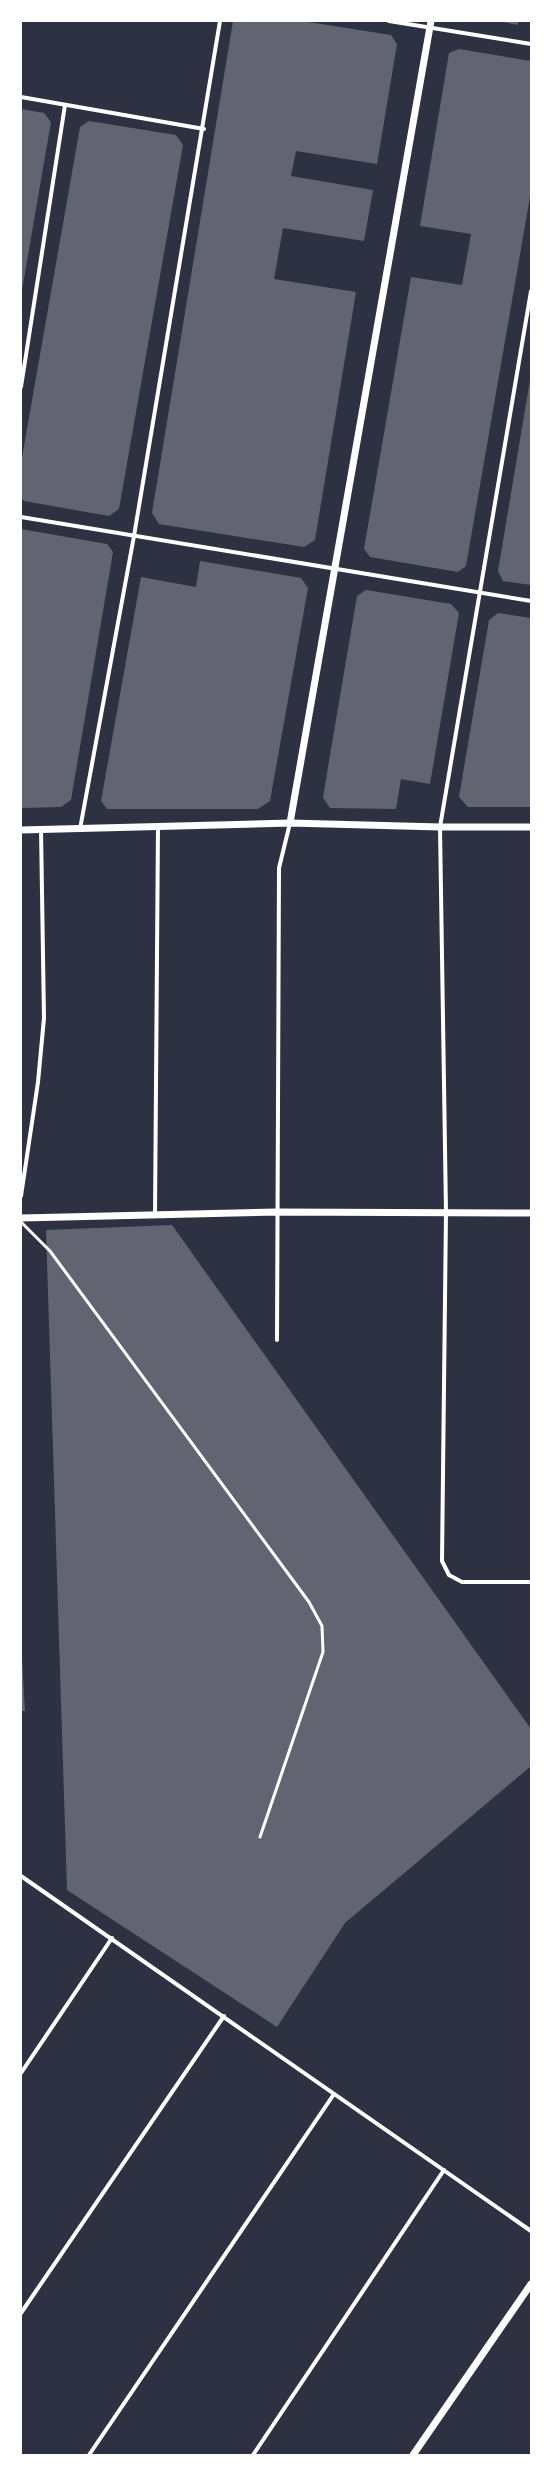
<svg xmlns="http://www.w3.org/2000/svg" width="552" height="2476" viewBox="0 0 552 2476" font-family="'PT Sans',sans-serif">
<style>
.building{fill:#626471}
.lines{fill:none;stroke-linecap:round;stroke-linejoin:round}
.service{stroke:#fff;stroke-width:3}
.minor{stroke:#fff;stroke-width:4}
.tertiary{stroke:#fff;stroke-width:7}
</style>
<rect width="100%" height="100%" fill="#2d3142"/>
<!-- building -->
<g class="building">
<polygon points="233,21 302,21 391,35 397,44 377,164 296,151 291,176 373,190 364,241 283,228 274,279 356,292 315,540 304,547 159,524 152,513"/>
<polygon points="499,21 518,21 518,25"/>
<polygon points="459,49 531,61 531,191 466,566 458,572 370,557 364,549 411,277 462,285 471,234 420,226 449,53"/>
<polygon points="21,109 44,113 51,122 22,290"/>
<polygon points="89,121 176,135 183,145 119,509 109,516 24,501 21,498 21,463 80,127"/>
<polygon points="530,380 531,380 531,585 503,581 498,571"/>
<polygon points="21,529 107,544 113,552 71,800 61,807 21,808"/>
<polygon points="200,561 301,578 308,588 270,801 258,809 107,809 101,801 141,577 196,587"/>
<polygon points="366,590 451,604 459,613 430,784 401,779 396,809 330,808 323,798 328,767 357,596"/>
<polygon points="498,613 531,618 531,807 468,807 459,797 489,620"/>
<polygon points="172,1225 531,1729 531,1766 345,1923 277,2027 67,1890 46,1230"/>
<polygon points="21,1658 22,1658 25,1711 21,1711"/>
</g>
<g class="lines">
<!-- service -->
<polyline class="service" points="21,1222 50,1251 309,1602 322,1626 323,1652 260,1837"/>
<!-- minor -->
<g class="minor">
<polyline points="389,21 531,44"/>
<polyline points="21,97 204,129"/>
<polyline points="531,291 440,827 446,1212 442,1561 449,1575 462,1582 531,1582"/>
<polyline points="21,387 65,105"/>
<polyline points="21,517 531,601"/>
<polyline points="80,829 134,536 220,21"/>
<polyline points="21,1196 38,1082 44,1018 41,829"/>
<polyline points="155,1216 158,825"/>
<polyline points="277,1340 279,868 290,823"/>
<polyline points="21,1876 531,2231"/>
<polyline points="21,2073 112,1938"/>
<polyline points="21,2313 224,2016"/>
<polyline points="89,2455 334,2094"/>
<polyline points="253,2455 444,2170"/>
</g>
<!-- tertiary -->
<g class="tertiary">
<polyline points="290,823 431,21"/>
<polyline points="21,830 290,823 440,827 531,827"/>
<polyline points="21,1218 277,1212 531,1213"/>
<polyline points="413,2455 531,2284"/>
</g>
</g>
<!-- border -->
<rect width="552" height="2476" fill="none" stroke="#ffffff" stroke-width="44"/>
</svg>
